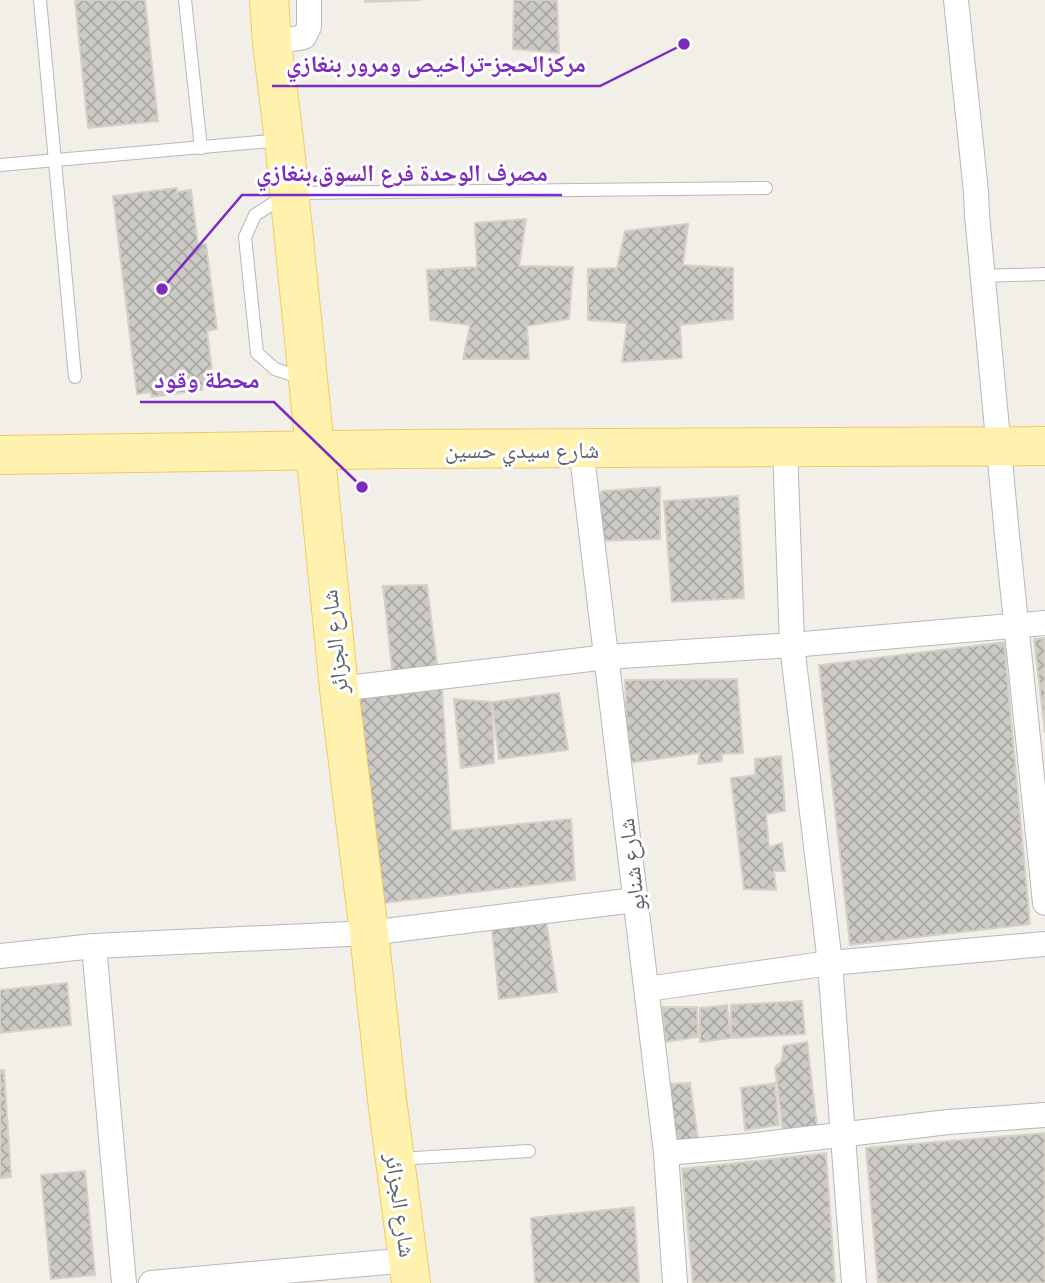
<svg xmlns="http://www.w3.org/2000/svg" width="1045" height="1283" viewBox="0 0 1045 1283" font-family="Ubuntu,'Noto Naskh Arabic',sans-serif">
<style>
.building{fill:url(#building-cross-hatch);stroke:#d6d1c6;stroke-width:2}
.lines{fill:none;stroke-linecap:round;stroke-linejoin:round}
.service-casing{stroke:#b5b8bc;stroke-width:14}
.minor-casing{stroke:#b5b8bc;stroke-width:26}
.primary-casing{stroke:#f2c960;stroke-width:40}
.service{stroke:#fff;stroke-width:12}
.minor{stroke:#fff;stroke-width:24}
.primary{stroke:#fff2af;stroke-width:38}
.labels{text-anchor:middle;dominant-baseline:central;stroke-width:6;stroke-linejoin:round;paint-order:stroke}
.street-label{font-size:23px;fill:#5f6368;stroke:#fff}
.leader{fill:none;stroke:#7b2cbf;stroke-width:2.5}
.callout-dot{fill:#7b2cbf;stroke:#fff;stroke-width:2.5}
.callout-label{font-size:24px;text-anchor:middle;font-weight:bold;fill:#7b2cbf;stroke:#fff;stroke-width:6;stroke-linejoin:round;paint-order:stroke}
</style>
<defs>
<pattern id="building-cross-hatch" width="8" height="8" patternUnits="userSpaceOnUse" patternTransform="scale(1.75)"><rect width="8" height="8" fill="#cccac5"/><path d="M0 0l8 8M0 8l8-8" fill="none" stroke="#a9a8a4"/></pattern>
</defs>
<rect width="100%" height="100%" fill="#f1efe8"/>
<!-- building -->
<g class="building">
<polygon points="75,0 145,0 158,121 88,128"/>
<polygon points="365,0 421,0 365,2"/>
<polygon points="514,0 557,0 559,53 513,49"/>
<polygon points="177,188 177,192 191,190 198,245 206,244 217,329 207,331 214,385 202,386 202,390 152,397 151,392 137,394 113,196"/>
<polygon points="526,219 519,266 573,267 569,319 527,326 529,359 463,359 470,325 430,320 427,270 477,267 475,223"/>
<polygon points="688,224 683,265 733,268 733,319 680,325 682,358 622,362 627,323 588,320 588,269 617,268 625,231"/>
<polygon points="660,487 660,539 599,541 595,503 602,491"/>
<polygon points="738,496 744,598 672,602 664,501"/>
<polygon points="427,585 438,672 393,677 383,586"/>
<polygon points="1045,638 1045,733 1034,639"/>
<polygon points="1004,642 1030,924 850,945 819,665"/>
<polygon points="737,679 743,753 722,754 722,761 698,764 700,753 628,763 625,680"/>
<polygon points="442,689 451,831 571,819 575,880 376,904 355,699"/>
<polygon points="559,693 568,750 499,759 492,702"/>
<polygon points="454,699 492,702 494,763 461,768"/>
<polygon points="781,756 785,811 766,814 769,847 782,843 785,871 774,871 776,890 744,889 731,778 755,775 755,759"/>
<polygon points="546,920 557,992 499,999 492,929"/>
<polygon points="67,983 71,1025 0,1033 0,990"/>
<polygon points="802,1001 805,1034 731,1038 731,1005"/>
<polygon points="727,1005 731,1038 700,1042 700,1008"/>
<polygon points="662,1007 697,1007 698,1037 665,1042"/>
<polygon points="807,1042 817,1126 783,1131 775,1067 782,1061 783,1046"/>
<polygon points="0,1070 4,1070 11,1177 0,1178"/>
<polygon points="690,1083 699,1146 669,1147 661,1084"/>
<polygon points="775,1083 779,1125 745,1130 741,1088"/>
<polygon points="1045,1133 1045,1283 878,1283 866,1148"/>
<polygon points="826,1153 835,1283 693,1283 682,1169"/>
<polygon points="85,1171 95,1275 51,1279 41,1175"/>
<polygon points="634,1207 639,1283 535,1283 531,1218"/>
</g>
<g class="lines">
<defs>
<g id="service">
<polyline points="40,0 75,377"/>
<polyline points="185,0 201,148"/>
<polyline points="0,165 281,140"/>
<polyline points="983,276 1045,274"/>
<polyline points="302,378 275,369 257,353 245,237 255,215 289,193 766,188"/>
<polyline points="398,1159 529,1151"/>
</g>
<g id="minor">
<polyline points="956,0 976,192 977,215 1007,535 1045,903"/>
<polyline points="272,43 304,37 309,27 309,0"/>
<polyline points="785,447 792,645 830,963 854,1283"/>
<polyline points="581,448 666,1153 675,1283"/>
<polyline points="339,689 607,657 792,645 1045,623"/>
<polyline points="0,956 94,946"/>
<polyline points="647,989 830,963 1045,944"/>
<polyline points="666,1153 747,1146 948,1122 1045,1115"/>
<polyline points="124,1283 94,946 369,933 635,900"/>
<polyline points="151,1283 409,1260"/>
</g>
<g id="primary">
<polyline points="269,0 272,43 284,140 339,689 369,933 387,1099 411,1283"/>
<polyline points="0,455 400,449 1045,446"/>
</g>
</defs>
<!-- service casing -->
<use href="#service" class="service-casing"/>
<!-- minor casing -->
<use href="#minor" class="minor-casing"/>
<!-- primary casing -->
<use href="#primary" class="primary-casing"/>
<!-- service -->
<use href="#service" class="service"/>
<!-- minor -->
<use href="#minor" class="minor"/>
<!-- primary -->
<use href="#primary" class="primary"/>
</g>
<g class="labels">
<!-- street labels -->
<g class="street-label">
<text x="522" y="449">شارع سيدي حسين</text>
<text transform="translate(334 642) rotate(-96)">شارع الجزائر</text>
<text transform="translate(631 865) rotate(-97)">شارع شنابو</text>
<text transform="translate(401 1205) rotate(82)">شارع الجزائر</text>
</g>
</g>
<!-- callouts -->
<path class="leader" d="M684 44L600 86H272M162 289L242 195H562M362 487L274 402H140"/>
<g class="callout-dot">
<circle cx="684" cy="44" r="7"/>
<circle cx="162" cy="289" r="7"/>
<circle cx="362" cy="487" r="7"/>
</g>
<g class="callout-label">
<text x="436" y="72">مركزالحجز-تراخيص ومرور بنغازي</text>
<text x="402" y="181">مصرف الوحدة فرع السوق،بنغازي</text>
<text x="207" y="388">محطة وقود</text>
</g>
</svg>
